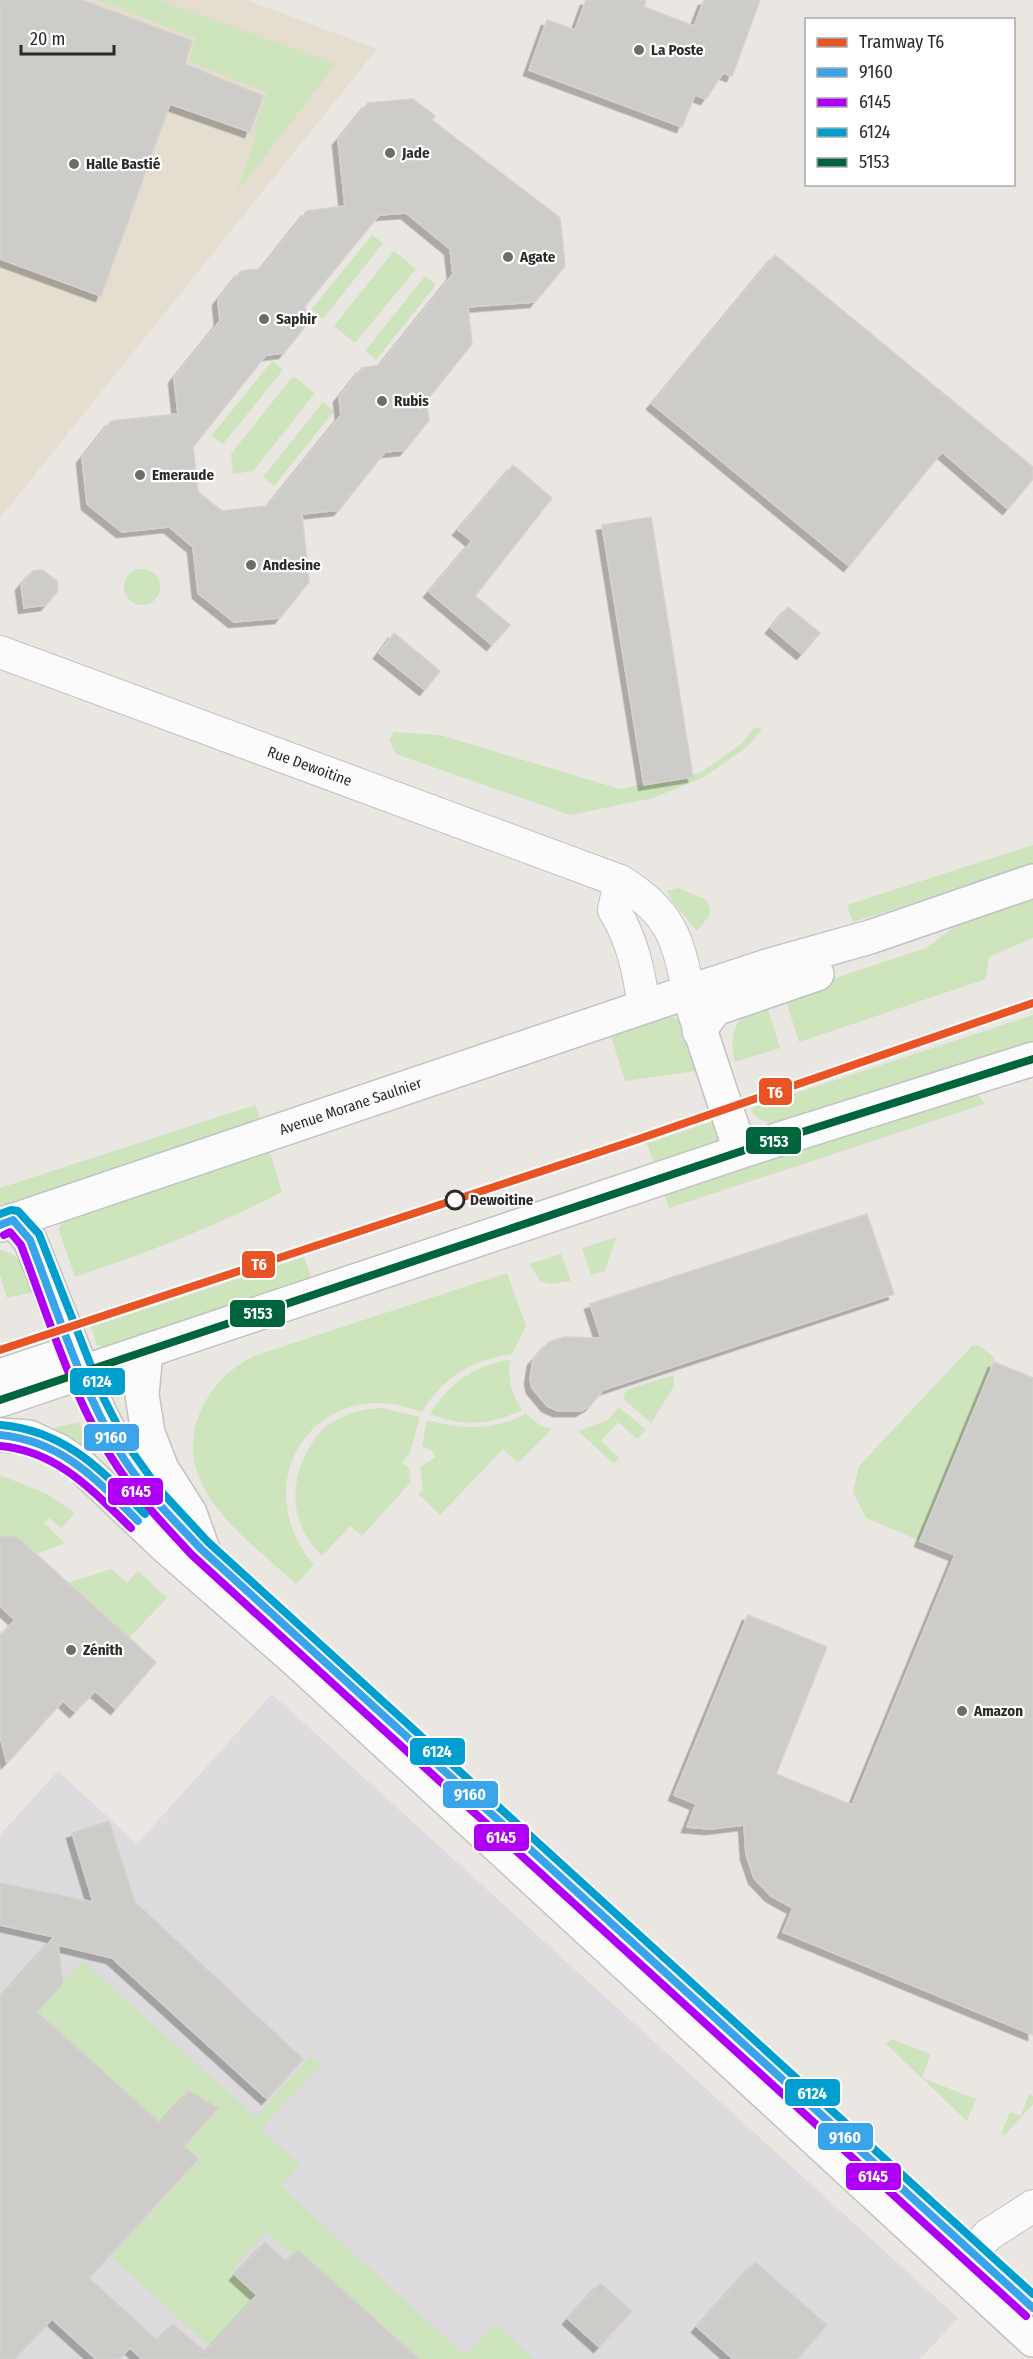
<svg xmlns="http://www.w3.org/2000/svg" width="1033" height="2359" viewBox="0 0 1033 2359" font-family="'Fira Sans Condensed',sans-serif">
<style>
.industrial{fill:#dddbdd}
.education{fill:#e4ddd0}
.grass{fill:#cde4bc}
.building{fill:#ceccc9;stroke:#d4d1ce;stroke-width:1.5;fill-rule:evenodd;filter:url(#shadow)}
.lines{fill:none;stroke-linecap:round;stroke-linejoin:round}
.minor-casing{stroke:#c3c2c2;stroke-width:34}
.tertiary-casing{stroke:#c3c2c2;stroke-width:36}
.secondary-casing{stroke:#c3c2c2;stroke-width:36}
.minor{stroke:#fcfbfb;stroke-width:32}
.tertiary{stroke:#fcfbfb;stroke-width:33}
.secondary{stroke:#fcfbfb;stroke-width:33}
.bus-1-casing{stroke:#fff;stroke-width:12}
.bus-2-casing{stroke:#fff;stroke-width:12}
.bus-3-casing{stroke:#fff;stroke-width:12}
.bus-4-casing{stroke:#fff;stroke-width:12}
.bus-1{stroke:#39a4ea;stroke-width:8}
.bus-2{stroke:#af00f5;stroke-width:8}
.bus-3{stroke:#009fcf;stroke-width:8}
.bus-4{stroke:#00643c;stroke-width:8}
.tram-1-casing{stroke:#fff;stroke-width:12}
.tram-1{stroke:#e85426;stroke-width:8}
.poi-dot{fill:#6e6c6b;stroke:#fff;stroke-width:2}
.stop-dot{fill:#fff;stroke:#2b2b2b;stroke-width:3}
.labels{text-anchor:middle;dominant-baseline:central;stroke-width:4.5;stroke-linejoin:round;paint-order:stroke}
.poi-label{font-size:15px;font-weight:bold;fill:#2b2b2b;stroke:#fff;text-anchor:start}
.street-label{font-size:15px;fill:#2b2b2b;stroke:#fff}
.stop-label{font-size:15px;font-weight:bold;fill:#2b2b2b;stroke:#fff;text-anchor:start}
.line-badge{stroke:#fff;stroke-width:2}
.badge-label{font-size:16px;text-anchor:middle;font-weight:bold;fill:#fff}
</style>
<defs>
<filter id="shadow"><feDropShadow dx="-5.5" dy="5.5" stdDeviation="0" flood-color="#0004"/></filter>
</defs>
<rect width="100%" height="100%" fill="#eae6e2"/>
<!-- industrial -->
<polygon class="industrial" points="272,1694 958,2318 920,2359 0,2359 0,1835 58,1771 137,1844"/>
<!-- education -->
<polygon class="education" points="0,0 247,0 377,49 0,518"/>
<!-- grass -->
<g class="grass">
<polygon points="98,0 159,0 336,64 236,193 257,134 253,132 267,93 189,61 196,38"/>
<polygon points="372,235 383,243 323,319 311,310"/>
<polygon points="394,251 416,269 355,343 334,326"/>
<polygon points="425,276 436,285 376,360 365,351"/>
<polygon points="272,361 283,370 223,444 211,436"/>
<polygon points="293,376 315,393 253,471 233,474 231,454"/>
<polygon points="323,402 334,411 274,486 263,477"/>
<circle cx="142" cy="587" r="18"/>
<polygon points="755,727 762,729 746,748 704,777 653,798 570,815 396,754 389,739 394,732 440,735 620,789 700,773 741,744"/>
<polygon points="1033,845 1033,865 853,922 847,905"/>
<polygon points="678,888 705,899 710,908 709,916 697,931 675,905 667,891"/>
<polygon points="1033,897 1033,938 989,957 986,979 799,1042 784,995 926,948 962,921"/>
<path d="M 765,1000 L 780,1048 L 735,1062 C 727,1027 738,1018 765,1000 Z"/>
<path d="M 1033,1015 L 1033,1041 L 781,1124 C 769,1124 755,1121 751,1108 Z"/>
<polygon points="671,1016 679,1020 696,1071 625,1081 611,1036"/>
<polygon points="971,1094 979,1096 985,1104 669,1208 664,1193"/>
<polygon points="255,1105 261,1121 0,1206 0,1188"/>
<polygon points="714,1121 719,1139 717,1143 654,1164 647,1143"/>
<path d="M 269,1149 L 282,1192 C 215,1227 147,1253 75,1277 L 59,1230 L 61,1219 Z"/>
<polygon points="616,1237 605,1271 591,1275 582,1248"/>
<path d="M 0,1250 C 23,1255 28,1271 38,1291 L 7,1298 L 0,1275 Z"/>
<polygon points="561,1254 571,1281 552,1284 541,1282 529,1264"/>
<polygon points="304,1257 311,1277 103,1347 97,1345 91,1327"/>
<path d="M 507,1273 L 526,1326 L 512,1354 C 473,1359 442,1378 422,1412 C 318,1370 243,1482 314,1565 L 296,1584 C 249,1540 170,1488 199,1415 C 210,1388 228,1369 254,1356 Z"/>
<polygon points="978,1345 995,1358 920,1541 866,1518 853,1492 859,1466 972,1346"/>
<path d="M 510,1360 C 507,1379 512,1394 522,1410 C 491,1425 462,1427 430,1414 C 449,1384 474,1365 510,1360 Z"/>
<polygon points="674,1375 674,1386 651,1423 623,1399 626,1390"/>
<polygon points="619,1407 646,1430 637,1439 618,1422 601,1441 619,1458 614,1464 578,1431 608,1420"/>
<path d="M 381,1408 L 420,1417 L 410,1452 L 402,1463 L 409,1468 L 411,1482 L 362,1536 L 350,1526 L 322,1556 C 293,1528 288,1490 306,1454 C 311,1444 318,1432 328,1425 C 344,1414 362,1409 381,1408 Z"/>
<path d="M 526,1414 L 541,1426 L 552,1429 L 518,1463 L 503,1449 L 440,1515 L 418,1494 L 423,1489 L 420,1467 L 436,1457 L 432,1451 L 422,1446 L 427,1420 C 462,1430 494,1431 526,1414 Z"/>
<polygon points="79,1422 98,1459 98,1461 45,1430"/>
<polygon points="0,1475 47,1494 75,1513 61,1528 49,1518 44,1523 65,1543 0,1568"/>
<polygon points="111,1569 127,1583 138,1571 167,1598 129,1638 68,1583"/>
<polygon points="82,1961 256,2117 310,2057 323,2063 261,2129 300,2165 281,2186 465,2356 496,2324 534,2359 407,2359 266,2232 234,2268 262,2293 212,2348 111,2257 200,2159 37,2011"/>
<polygon points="891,2039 931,2054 922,2078 976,2099 967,2121 886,2044"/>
<polygon points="1029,2094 1033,2096 1033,2104 1005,2135 1001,2134 1010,2112 1021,2116"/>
</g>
<!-- building -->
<g class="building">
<polygon points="0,0 82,0 192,41 185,64 263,96 250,132 170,104 101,296 0,259"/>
<polygon points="586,0 646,0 644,7 694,26 704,0 760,0 732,76 723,73 706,99 695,95 682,127 529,70 547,20 575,30"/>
<path d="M 413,99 L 435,116 L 432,120 L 560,218 L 565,266 L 535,302 L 468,307 L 472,344 L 426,401 L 429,420 L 405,450 L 385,452 L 339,510 L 302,514 L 309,582 L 280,618 L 234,622 L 198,593 L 193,547 L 169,527 L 122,532 L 87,504 L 82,458 L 111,421 L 178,414 L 174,378 L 220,321 L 218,300 L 241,271 L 261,269 L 307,211 L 345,206 L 338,140 L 368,103 ZM 406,213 L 450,249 L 453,274 L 380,365 L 362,368 L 339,397 L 341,415 L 268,506 L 222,511 L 198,492 L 193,447 L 266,355 L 284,353 L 308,323 L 305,306 L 379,215 Z"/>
<polygon points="775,255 1033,467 1033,479 1008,509 942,452 849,566 652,404"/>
<polygon points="513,465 552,498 475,596 510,625 492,645 429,592 472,541 458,530"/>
<polygon points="651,517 693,777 644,785 602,525"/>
<polygon points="42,570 57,581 58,591 46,605 24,608 21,585 33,571"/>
<polygon points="788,607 820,633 802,654 771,628"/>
<polygon points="394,633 440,671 425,690 379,653"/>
<polygon points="867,1214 894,1294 603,1390 591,1405 581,1411 558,1411 547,1406 532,1388 530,1379 533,1360 549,1342 564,1337 601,1338 590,1304"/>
<polygon points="994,1362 1033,1378 1033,2035 783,1932 793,1908 771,1896 754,1878 746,1854 744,1825 711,1829 687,1827 696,1804 674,1795 748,1615 827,1647 776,1774 852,1805 955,1555 920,1541"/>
<polygon points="16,1536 156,1662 116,1709 95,1691 75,1712 63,1701 7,1763 0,1736 0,1636 15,1620 0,1606 0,1537"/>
<polygon points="109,1821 135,1902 303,2059 267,2099 112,1958 58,1945 63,1983 37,2012 160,2123 189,2091 218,2108 184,2146 198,2159 89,2278 158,2341 173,2324 205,2352 257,2295 235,2275 265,2242 287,2262 298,2250 419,2359 142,2359 130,2348 119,2359 96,2359 52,2319 14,2359 0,2359 0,1998 54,1937 0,1925 0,1883 93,1902 72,1833"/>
<polygon points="755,2262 827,2325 797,2359 733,2359 697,2327"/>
<polygon points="600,2283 632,2311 599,2347 568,2319"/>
</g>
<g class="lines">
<defs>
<g id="minor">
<path id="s1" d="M 0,652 L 620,881 C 669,911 679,938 688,992"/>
<path d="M 620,881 L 614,910 C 633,941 639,972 644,1007"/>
<polyline points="957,2270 988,2235 1033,2206"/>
</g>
<g id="tertiary">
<polyline points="146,1351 142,1395 148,1433 162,1469 190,1513 216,1586"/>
<path d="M 83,1373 C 109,1442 136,1478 185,1532"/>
<polyline points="0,1435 29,1437 59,1451 81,1466 165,1546 299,1663 1033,2340"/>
</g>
<g id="secondary">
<polyline points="693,1008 736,1138 748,1149"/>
<polyline points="699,1031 715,1009 817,974"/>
<polyline points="13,1220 30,1240 83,1373"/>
<path id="s2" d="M 0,1225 L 688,992 L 767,966 L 870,937 L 1033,881"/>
<polyline points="0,1376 63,1355"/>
<polyline points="0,1400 748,1149 1033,1059"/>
</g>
</defs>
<!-- minor casing -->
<use href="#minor" class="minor-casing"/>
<!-- tertiary casing -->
<use href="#tertiary" class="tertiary-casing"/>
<!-- secondary casing -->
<use href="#secondary" class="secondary-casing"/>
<!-- minor -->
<use href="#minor" class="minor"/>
<!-- tertiary -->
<use href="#tertiary" class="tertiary"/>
<!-- secondary -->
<use href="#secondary" class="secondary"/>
<defs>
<g id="bus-1">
<path d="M 0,1225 L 13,1220 L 30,1240 C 57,1310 80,1386 119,1451 C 141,1488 172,1518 201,1549 L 1033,2308"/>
<path d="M 0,1435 C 62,1441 96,1479 138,1521"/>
</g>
<g id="bus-2">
<path d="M 4,1235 L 10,1232 L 21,1245 C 47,1313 72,1396 111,1457 C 134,1494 164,1525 193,1556 L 1026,2316"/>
<path d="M 0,1446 C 57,1451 92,1490 131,1528"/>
</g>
<g id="bus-3">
<polyline points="0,1214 11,1210 18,1211 39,1234 104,1399 128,1446 158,1488 208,1542 1033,2294"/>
<path d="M 1,1425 C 66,1431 101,1470 145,1514"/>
</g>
<polyline id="bus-4" points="0,1400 748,1149 1033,1059"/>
</defs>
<!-- bus-1 casing -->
<use href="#bus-1" class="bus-1-casing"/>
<!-- bus-2 casing -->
<use href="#bus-2" class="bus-2-casing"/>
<!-- bus-3 casing -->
<use href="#bus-3" class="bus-3-casing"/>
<!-- bus-4 casing -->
<use href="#bus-4" class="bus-4-casing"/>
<!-- bus-1 -->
<use href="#bus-1" class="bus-1"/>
<!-- bus-2 -->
<use href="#bus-2" class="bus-2"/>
<!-- bus-3 -->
<use href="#bus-3" class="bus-3"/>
<!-- bus-4 -->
<use href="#bus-4" class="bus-4"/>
<defs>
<polyline id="tram-1" points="0,1350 633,1141 1033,1003"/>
</defs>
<!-- tram-1 casing -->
<use href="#tram-1" class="tram-1-casing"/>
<!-- tram-1 -->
<use href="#tram-1" class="tram-1"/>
</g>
<!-- markers -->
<g class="poi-dot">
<circle cx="639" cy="50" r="6"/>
<circle cx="390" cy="153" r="6"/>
<circle cx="74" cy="164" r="6"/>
<circle cx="508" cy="257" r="6"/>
<circle cx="264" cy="319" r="6"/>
<circle cx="382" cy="401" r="6"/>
<circle cx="140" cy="475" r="6"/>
<circle cx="251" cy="565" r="6"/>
<circle cx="71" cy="1650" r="6"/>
<circle cx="962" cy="1711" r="6"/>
</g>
<circle class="stop-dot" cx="455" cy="1200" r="9"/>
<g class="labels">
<!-- poi labels -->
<g class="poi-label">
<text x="651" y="50">La Poste</text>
<text x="402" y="153">Jade</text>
<text x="86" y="164">Halle Bastié</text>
<text x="520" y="257">Agate</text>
<text x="276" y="319">Saphir</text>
<text x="394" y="401">Rubis</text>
<text x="152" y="475">Emeraude</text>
<text x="263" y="565">Andesine</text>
<text x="83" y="1650">Zénith</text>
<text x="974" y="1711">Amazon</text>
</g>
<!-- street labels -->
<g class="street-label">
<text stroke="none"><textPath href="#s1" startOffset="330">Rue Dewoitine</textPath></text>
<text stroke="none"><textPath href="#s2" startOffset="370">Avenue Morane Saulnier</textPath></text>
</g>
<!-- stop labels -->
<g class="stop-label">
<text x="470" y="1200">Dewoitine</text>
</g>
</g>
<g class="line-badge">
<rect x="758" y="1077" width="35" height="29" rx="6" fill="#e85426"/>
<rect x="745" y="1126" width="57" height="29" rx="6" fill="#00643c"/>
<rect x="241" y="1250" width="35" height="29" rx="6" fill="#e85426"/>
<rect x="229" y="1299" width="57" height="29" rx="6" fill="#00643c"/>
<rect x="69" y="1367" width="57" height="29" rx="6" fill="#009fcf"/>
<rect x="83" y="1423" width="57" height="29" rx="6" fill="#39a4ea"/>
<rect x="107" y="1477" width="57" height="29" rx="6" fill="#af00f5"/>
<rect x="409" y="1737" width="57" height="29" rx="6" fill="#009fcf"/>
<rect x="442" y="1780" width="57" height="29" rx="6" fill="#39a4ea"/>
<rect x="473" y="1823" width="57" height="29" rx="6" fill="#af00f5"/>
<rect x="784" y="2078" width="57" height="29" rx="6" fill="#009fcf"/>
<rect x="817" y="2122" width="57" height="29" rx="6" fill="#39a4ea"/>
<rect x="845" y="2162" width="57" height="29" rx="6" fill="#af00f5"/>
</g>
<g class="badge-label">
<text x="775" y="1098">T6</text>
<text x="774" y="1147">5153</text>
<text x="259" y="1270">T6</text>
<text x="258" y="1319">5153</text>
<text x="97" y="1387">6124</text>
<text x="111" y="1443">9160</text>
<text x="136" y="1497">6145</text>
<text x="437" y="1757">6124</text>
<text x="470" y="1800">9160</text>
<text x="501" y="1843">6145</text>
<text x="812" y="2099">6124</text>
<text x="845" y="2143">9160</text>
<text x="873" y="2182">6145</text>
</g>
<!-- legend -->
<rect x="805" y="18" width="210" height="168" fill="#ffffff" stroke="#aaaaaa" stroke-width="1.5"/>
<rect x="817" y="38" width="30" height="9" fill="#e85426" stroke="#aaaaaa" stroke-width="1.5"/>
<text x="859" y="48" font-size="18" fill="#2b2b2b">Tramway T6</text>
<rect x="817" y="68" width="30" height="9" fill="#39a4ea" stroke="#aaaaaa" stroke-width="1.5"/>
<text x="859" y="78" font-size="18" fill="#2b2b2b">9160</text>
<rect x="817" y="98" width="30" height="9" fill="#af00f5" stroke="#aaaaaa" stroke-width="1.5"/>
<text x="859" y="108" font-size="18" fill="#2b2b2b">6145</text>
<rect x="817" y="128" width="30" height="9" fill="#009fcf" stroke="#aaaaaa" stroke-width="1.5"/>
<text x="859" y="138" font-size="18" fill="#2b2b2b">6124</text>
<rect x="817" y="158" width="30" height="9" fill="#00643c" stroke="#aaaaaa" stroke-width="1.5"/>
<text x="859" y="168" font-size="18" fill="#2b2b2b">5153</text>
<!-- scale -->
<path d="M21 45v9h93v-9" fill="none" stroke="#2b2b2b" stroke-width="3"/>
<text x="30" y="45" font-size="18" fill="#2b2b2b" stroke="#ffffff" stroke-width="4.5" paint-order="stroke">20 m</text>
</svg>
